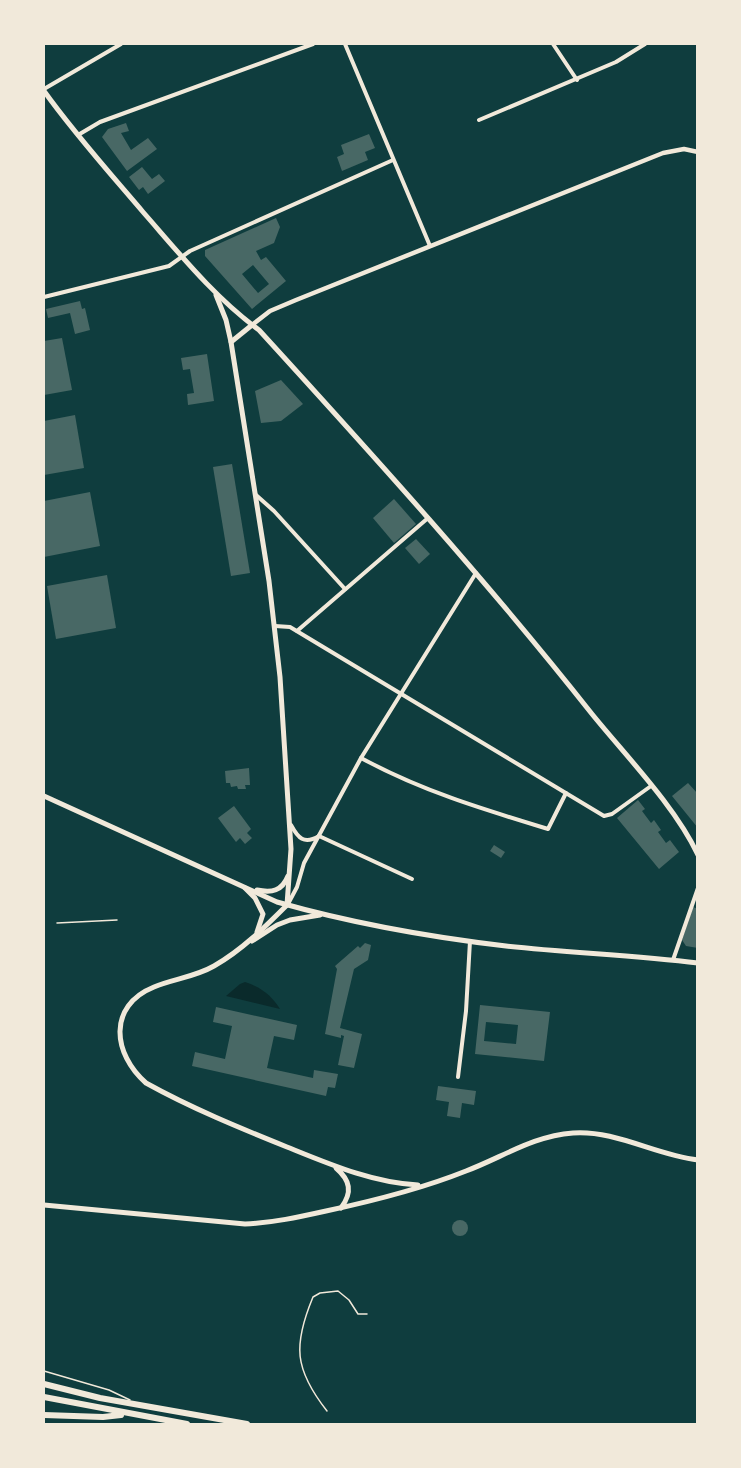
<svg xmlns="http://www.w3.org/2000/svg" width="741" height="1468" viewBox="0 0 741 1468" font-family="Commissioner,sans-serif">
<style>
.water{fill:#0a2a2b}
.building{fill:#486865;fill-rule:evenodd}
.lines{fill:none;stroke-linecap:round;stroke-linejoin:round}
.path{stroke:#f1e9da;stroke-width:1.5}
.service{stroke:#f1e9da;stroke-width:1.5}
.minor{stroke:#f1e9da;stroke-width:4}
.tertiary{stroke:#f1e9da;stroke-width:4.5}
.secondary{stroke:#f1e9da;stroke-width:5}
.primary{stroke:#f1e9da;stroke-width:6}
</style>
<rect width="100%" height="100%" fill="#0f3d3e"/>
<!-- water -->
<path class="water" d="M 245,982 C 261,987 272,996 280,1009 L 226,996 L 240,984 Z"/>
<!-- building -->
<g class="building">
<polygon points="126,123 129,131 121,133 131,150 148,138 157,149 127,171 102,137 108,129"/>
<polygon points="369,134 375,148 365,152 368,160 342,171 337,157 344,154 341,145"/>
<polygon points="142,167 152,179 159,174 165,181 148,194 143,187 139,190 129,177"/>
<path d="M 276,218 L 280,227 L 274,243 L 256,251 L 261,260 L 266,257 L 286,281 L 252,309 L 205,256 L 205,250 ZM 253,265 L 269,284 L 258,293 L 242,274 Z"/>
<polygon points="80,301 82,309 85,308 90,330 75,334 70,313 48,318 46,309"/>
<polygon points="62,338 72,390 44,395 44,341"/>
<polygon points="207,354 214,401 188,405 187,394 194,393 190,369 183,370 181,358"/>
<polygon points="281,380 303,404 281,421 261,423 255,391"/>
<polygon points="75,415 84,468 44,475 44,421"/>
<polygon points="232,464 250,573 231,576 213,467"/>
<polygon points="90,492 100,546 44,557 44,501"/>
<polygon points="394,499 416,524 394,543 373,518"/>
<polygon points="416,539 430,554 419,564 405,548"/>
<polygon points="107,575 116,628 56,639 47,586"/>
<polygon points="249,768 250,785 245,785 246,789 238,789 237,786 231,787 230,783 226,783 225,771"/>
<polygon points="688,783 698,794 698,828 672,796"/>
<polygon points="638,800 645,809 642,811 651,823 654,820 661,830 658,832 666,843 670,840 679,852 659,869 617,818"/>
<polygon points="234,806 251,829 247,833 252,838 245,844 240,838 236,842 218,818"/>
<polygon points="494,845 505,852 501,858 490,851"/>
<polygon points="693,907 698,909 696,931 698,932 698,948 686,946 682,940"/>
<polygon points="365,943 371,945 368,960 354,969 340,1028 362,1034 354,1068 338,1065 344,1036 341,1035 341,1038 325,1034 337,969 335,966 358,946 360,948"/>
<path d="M 480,1005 L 550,1012 L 544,1061 L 475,1054 ZM 486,1022 L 518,1025 L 516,1044 L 484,1041 Z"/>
<polygon points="216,1007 297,1025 294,1040 274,1036 267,1068 313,1078 314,1070 338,1074 335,1088 328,1087 326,1096 192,1066 195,1052 225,1059 232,1026 213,1022"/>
<polygon points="438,1086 476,1091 474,1105 462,1103 460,1118 447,1116 449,1102 436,1100"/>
<circle cx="460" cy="1228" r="8"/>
</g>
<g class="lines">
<!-- path -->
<g class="path">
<polyline points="57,923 117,920"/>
<path d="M 327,1411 C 294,1369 293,1345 313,1297 L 320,1293 L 338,1291 L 349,1300 L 358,1314 L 367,1314"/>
</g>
<!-- service -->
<polyline class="service" points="44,1371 109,1390 130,1400"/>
<!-- minor -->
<g class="minor">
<polyline points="345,44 430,246"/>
<polyline points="553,44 577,80"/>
<polyline points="44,89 121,44"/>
<polyline points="479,120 616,62 645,44"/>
<polyline points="78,135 100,122 313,44"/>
<polyline points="44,297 169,266 190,251 393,160"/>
<polyline points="256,495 274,511 345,589"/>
<polyline points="275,626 290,627 604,816 612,814 651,786"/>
<polyline points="297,631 428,518"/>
<path d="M 361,758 C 422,791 482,809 548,829 L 566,793"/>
<path d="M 291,825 C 298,838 304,845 319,836"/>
<polyline points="319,836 412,879"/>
<polyline points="288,904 297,887 304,863 361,758 476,573"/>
<polyline points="673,960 698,888"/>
<polyline points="458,1077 466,1011 470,941"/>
</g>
<!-- tertiary -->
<polyline class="tertiary" points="252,325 270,311 296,300 663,153 684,149 698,152"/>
<!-- secondary -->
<g class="secondary">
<path d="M 44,91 C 74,133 109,172 143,212 C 179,253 214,297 259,330 C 373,455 487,581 592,714 C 626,756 675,806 698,855"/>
<polyline points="216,295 226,320 231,342 269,581 280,677 291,849 287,905"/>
<polyline points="231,342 252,325"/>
<path d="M 44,796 L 277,902 C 351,923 429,937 506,946 C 570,953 634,955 698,963"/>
<polyline points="245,888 255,898 263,914 257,932"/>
<path d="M 257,890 C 272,893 282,891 288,876"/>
<path d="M 287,905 C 265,927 242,950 214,966 C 195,977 173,979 154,987 C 107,1006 113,1054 146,1083 C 191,1108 240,1128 287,1147 C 329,1164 373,1183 418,1185"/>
<polyline points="252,941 277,925 290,920 320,915"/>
<path d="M 336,1168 C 350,1180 353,1192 341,1208"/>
<path d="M 44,1205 L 245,1224 C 272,1223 299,1217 326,1211 C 373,1201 421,1189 466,1171 C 503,1157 533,1136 573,1133 C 616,1130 655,1155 698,1160"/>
</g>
<!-- primary -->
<g class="primary">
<polyline points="44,1384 100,1398 247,1424"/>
<polyline points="44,1397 187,1424"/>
<polyline points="44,1415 103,1417 121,1415"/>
</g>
</g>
<!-- border -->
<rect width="741" height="1468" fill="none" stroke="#f1e9da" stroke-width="90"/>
</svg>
